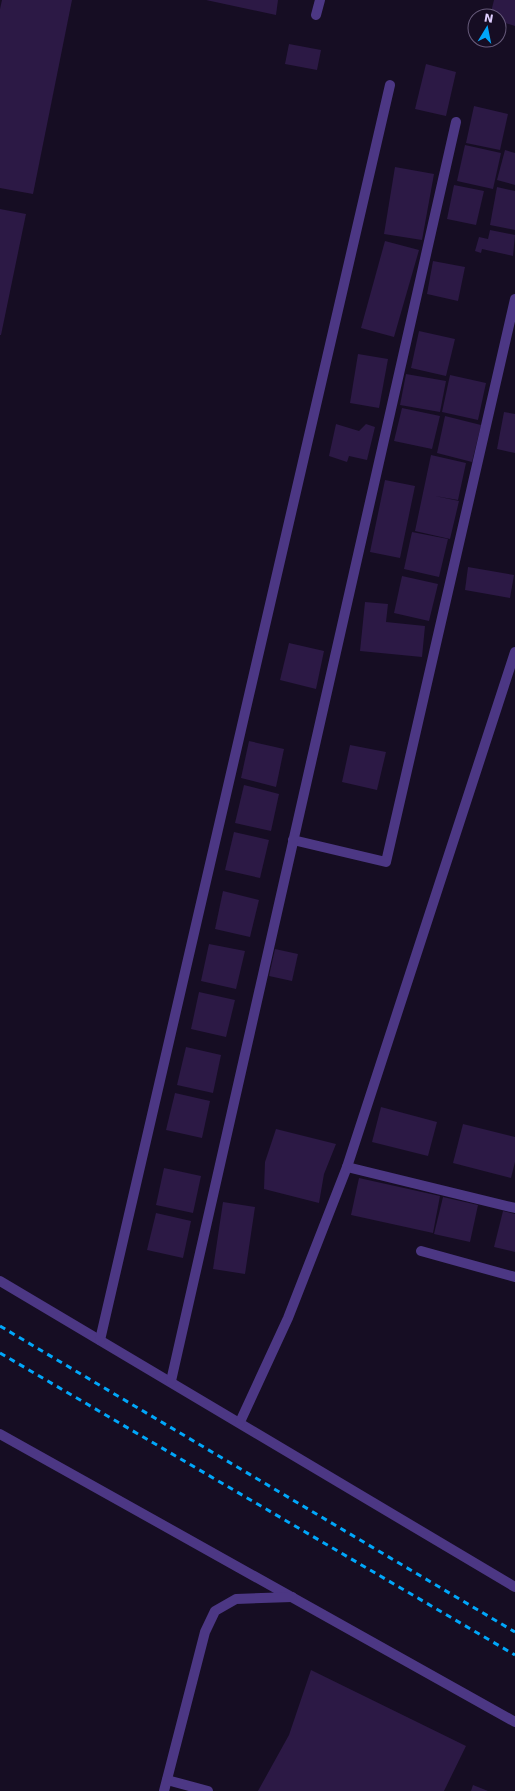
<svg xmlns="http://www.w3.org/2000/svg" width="515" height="1791" viewBox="0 0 515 1791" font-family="'DejaVu Sans',sans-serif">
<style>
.building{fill:#2c1945}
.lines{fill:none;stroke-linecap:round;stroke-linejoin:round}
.lane{stroke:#4c3784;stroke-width:10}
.street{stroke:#4c3784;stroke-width:10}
.rail{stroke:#00a7fa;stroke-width:3;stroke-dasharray:6 5;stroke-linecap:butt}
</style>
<rect width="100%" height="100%" fill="#160d23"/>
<!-- building -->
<g class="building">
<polygon points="2,0 72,0 33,194 0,188 0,9"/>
<polygon points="206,0 278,0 276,15"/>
<polygon points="494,0 515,0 515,26 499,21 499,16 490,16"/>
<polygon points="289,44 321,50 317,70 285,64"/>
<polygon points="426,64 456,72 446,116 415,109"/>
<polygon points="474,106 508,114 500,150 466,143"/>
<polygon points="465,145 501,153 493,189 457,181"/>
<polygon points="505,150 515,153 515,185 497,180"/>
<polygon points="395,167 434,174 422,240 384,234"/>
<polygon points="454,185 484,191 476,225 447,219"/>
<polygon points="497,187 515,191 515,230 490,225"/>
<polygon points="0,209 26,214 1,335 0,335"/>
<polygon points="490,230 515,235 513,256 482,249 481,253 475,251 479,237 488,239"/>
<polygon points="385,241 419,250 394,337 361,328"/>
<polygon points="433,261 465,267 458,301 427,294"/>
<polygon points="419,331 455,339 446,376 411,368"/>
<polygon points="358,354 388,359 379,408 350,403"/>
<polygon points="406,374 446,381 440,412 400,405"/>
<polygon points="450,375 486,383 478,420 442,412"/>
<polygon points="402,408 440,416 432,449 394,441"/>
<polygon points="504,412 515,414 515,453 497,449"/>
<polygon points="445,416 481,425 472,462 437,453"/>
<polygon points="336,424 359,431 366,424 375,427 367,460 349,456 347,462 329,456"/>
<polygon points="431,455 466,463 458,500 435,496 459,501 450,539 415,531"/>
<polygon points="385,480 415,486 400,558 370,552"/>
<polygon points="412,532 448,539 439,577 404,569"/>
<polygon points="468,567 514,575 510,598 465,590"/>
<polygon points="402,576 438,584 429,621 394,613"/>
<polygon points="365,602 388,604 386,622 425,626 422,657 360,651"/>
<polygon points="289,643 324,651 316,689 280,680"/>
<polygon points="249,741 284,749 276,787 241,778"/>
<polygon points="350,745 386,752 377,790 342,782"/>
<polygon points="244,785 279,794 271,831 235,823"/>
<polygon points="234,832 269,840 260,878 225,870"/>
<polygon points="223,891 259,900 250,937 215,929"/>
<polygon points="209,944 245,951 236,989 201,981"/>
<polygon points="275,949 298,954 292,981 269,976"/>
<polygon points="199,992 235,1000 226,1037 191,1029"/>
<polygon points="186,1047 221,1055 213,1093 177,1085"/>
<polygon points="175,1093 210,1101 202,1138 166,1130"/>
<polygon points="381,1107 437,1122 428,1156 372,1142"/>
<polygon points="463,1124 515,1137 515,1162 511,1178 453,1163"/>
<polygon points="276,1129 336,1144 324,1174 319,1203 264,1189 265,1162"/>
<polygon points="164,1168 201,1176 193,1213 156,1205"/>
<polygon points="359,1178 440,1196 433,1233 351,1215"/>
<polygon points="443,1197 478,1205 470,1242 434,1234"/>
<polygon points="223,1202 255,1207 245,1274 213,1269"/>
<polygon points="503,1211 515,1214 515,1252 494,1247"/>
<polygon points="156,1213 191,1221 183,1258 147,1250"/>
<polygon points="311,1670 466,1746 444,1791 258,1791 289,1735"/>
<polygon points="473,1785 488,1791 471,1791"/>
</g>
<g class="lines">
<!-- lane -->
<g class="lane">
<polyline points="316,15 320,0"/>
<polyline points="421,1251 515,1277"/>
<polyline points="0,1281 515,1587"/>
<polyline points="100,1340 390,85"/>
</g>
<!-- street -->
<g class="street">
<polyline points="293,840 386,862 515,299"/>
<polyline points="347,1167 515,1208"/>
<polyline points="171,1381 456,122"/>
<polyline points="240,1422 288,1318 347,1167 515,652"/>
<polyline points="0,1434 515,1722"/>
<polyline points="167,1780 208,1791"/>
<polyline points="164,1791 205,1632 215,1611 236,1599 292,1597"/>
</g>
<!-- rail -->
<g class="rail">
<polyline points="0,1326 515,1632"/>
<polyline points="0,1353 515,1655"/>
</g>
</g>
<!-- north arrow -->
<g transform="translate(487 28) rotate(10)"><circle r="19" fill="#160d23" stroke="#675b7b"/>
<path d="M0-3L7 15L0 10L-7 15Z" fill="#00a7fa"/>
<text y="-6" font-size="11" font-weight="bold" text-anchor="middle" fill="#e0cfff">N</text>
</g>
</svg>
